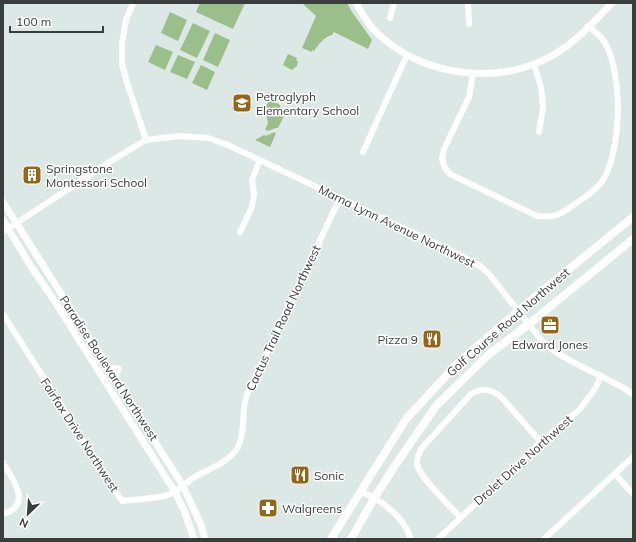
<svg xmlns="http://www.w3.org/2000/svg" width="636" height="542" viewBox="0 0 636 542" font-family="Mulish,sans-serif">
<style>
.green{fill:#9abf8a}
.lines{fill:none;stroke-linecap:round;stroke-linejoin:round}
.minor{stroke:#fff;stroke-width:6}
.tertiary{stroke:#fff;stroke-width:7}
.secondary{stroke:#fff;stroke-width:8}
.labels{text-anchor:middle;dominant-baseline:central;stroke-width:3;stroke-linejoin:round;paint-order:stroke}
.poi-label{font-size:12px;fill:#393e3d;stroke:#fff;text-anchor:start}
.street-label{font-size:12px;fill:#393e3d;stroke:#fff}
</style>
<rect width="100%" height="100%" fill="#dce8e5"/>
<!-- green -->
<g class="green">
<polygon points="200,3 245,3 233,29 196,12"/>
<path d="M 302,3 L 347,3 L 352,12 L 372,40 L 368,49 L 334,32 L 332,35 C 324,37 318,45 314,51 L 312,50 L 312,52 L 302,48 L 316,16 Z"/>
<polygon points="170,12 187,20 178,41 161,33"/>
<polygon points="193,23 210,31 197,58 180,50"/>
<polygon points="215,33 230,40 218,67 203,60"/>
<polygon points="156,45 173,52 165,70 148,62"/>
<polygon points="288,54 297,58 296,60 298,61 297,66 292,70 283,65"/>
<polygon points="178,55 195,62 187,79 170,72"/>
<polygon points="201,65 215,72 207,90 192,83"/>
<polygon points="269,99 280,105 281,112 284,116 278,128 276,128 268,131 265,130 268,123 265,109"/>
<polygon points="274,132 276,133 270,147 255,140 264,135 267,136 268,134 270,135 271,133 273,133"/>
</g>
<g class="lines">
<!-- minor -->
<g class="minor">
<polyline points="133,3 126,20 122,43 122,64 127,83 146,140"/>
<polyline points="468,3 469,24"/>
<polyline points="390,18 394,3"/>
<polyline points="534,64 541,87 543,107 539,132"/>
<path d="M 473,74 L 469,97 L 444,149 L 442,159 L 445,168 L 450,174 L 537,216 C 558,218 562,213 578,202 C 587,195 598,189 603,180 C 622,149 623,72 604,41 C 600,35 594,31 589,27"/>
<polyline points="363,152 407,55"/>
<path d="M 3,232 L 114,159 L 146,140 L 179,136 L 208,138 L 228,145 L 456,253 L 480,266 L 489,274 L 542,341 C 568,365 604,374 633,394"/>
<polyline points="240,232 252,207 254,194 252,180 260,160"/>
<path d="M 3,314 L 122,501 C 137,499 153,499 168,495 C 177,492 185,484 193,478 C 208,469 229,463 238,447 C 244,435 243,420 244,407 C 245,402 246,397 248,392 L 340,198"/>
<path d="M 3,463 C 13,479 33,506 3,514"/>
<polyline points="615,474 633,494"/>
<path d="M 360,491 C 383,501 403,515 411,539"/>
<path d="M 460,517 C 450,506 419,477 417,464 C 416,459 419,454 421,449 L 471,394 C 483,387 491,389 501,397 L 541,442"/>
<polyline points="438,539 541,442 580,409 595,389 601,376"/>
<polyline points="544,539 633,457"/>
</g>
<!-- tertiary -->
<g class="tertiary">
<path d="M 356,3 C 362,13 368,25 377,33 C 423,77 500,87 555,54 C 577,41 594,21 612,3"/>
<polyline points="3,202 183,486 201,525 205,539"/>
<polyline points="3,220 32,268 50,294 175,492 184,510 194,539"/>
<polyline points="106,368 118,369 114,380"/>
</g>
<!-- secondary -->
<g class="secondary">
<polyline points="331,539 406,419 457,364 519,310 633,217"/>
<polyline points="351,539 375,497 394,467 436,406 488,355 529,324 633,239"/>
</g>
</g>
<!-- icons -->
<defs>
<symbol id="school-square" viewBox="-11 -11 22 22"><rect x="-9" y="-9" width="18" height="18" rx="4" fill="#976518" stroke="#fff"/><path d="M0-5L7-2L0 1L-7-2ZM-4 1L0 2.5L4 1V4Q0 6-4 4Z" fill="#fff"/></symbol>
<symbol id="building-square" viewBox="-11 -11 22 22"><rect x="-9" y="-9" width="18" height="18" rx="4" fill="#976518" stroke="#fff"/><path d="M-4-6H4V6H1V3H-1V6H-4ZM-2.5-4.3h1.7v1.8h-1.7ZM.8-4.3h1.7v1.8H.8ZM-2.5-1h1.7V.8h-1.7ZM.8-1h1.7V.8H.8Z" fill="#fff"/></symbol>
<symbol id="office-square" viewBox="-11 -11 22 22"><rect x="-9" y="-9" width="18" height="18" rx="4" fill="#976518" stroke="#fff"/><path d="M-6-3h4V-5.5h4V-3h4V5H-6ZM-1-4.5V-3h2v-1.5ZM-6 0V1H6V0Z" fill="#fff"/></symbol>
<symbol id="restaurant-square" viewBox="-11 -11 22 22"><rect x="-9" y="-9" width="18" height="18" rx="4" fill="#976518" stroke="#fff"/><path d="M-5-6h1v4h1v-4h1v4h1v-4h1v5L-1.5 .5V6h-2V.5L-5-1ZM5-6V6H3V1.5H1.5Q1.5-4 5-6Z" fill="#fff"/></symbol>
<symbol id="pharmacy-square" viewBox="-11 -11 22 22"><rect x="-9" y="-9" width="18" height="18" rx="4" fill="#976518" stroke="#fff"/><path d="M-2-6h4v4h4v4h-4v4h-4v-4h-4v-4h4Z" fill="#fff"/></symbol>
</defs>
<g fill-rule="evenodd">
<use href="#school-square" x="231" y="92" width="22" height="22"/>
<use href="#building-square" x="21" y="164" width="22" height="22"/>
<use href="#office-square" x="539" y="314" width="22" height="22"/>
<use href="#restaurant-square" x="421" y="328" width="22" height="22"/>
<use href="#restaurant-square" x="289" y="464" width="22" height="22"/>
<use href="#pharmacy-square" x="257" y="497" width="22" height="22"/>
</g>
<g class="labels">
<!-- poi labels -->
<g class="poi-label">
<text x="256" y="96">Petroglyph<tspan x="256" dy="14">Elementary School</tspan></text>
<text x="46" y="168">Springstone<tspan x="46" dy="14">Montessori School</tspan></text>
<text x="418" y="339" text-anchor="end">Pizza 9</text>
<text x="550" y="344" text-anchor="middle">Edward Jones</text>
<text x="314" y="475">Sonic</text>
<text x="282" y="508">Walgreens</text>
</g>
<!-- street labels -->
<g class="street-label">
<text transform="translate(397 226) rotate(26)">Marna Lynn Avenue Northwest</text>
<text transform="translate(283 318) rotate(-65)">Cactus Trail Road Northwest</text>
<text transform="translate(508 322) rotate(-41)">Golf Course Road Northwest</text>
<text transform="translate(109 368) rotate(57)">Paradise Boulevard Northwest</text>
<text transform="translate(80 435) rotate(57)">Fairfax Drive Northwest</text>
<text transform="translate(523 460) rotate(-42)">Drolet Drive Northwest</text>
</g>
</g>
<!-- border -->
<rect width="636" height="542" fill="none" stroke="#393e3d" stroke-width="8"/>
<!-- north arrow -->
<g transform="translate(28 514) rotate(205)" stroke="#ffffff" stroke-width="3" paint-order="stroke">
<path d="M0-3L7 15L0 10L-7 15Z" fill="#393e3d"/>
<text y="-6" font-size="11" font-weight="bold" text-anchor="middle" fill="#393e3d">N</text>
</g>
<!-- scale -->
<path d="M10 26v6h93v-6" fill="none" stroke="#393e3d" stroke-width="2"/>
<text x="16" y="26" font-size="12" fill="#393e3d" stroke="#ffffff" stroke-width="3" paint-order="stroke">100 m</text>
</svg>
